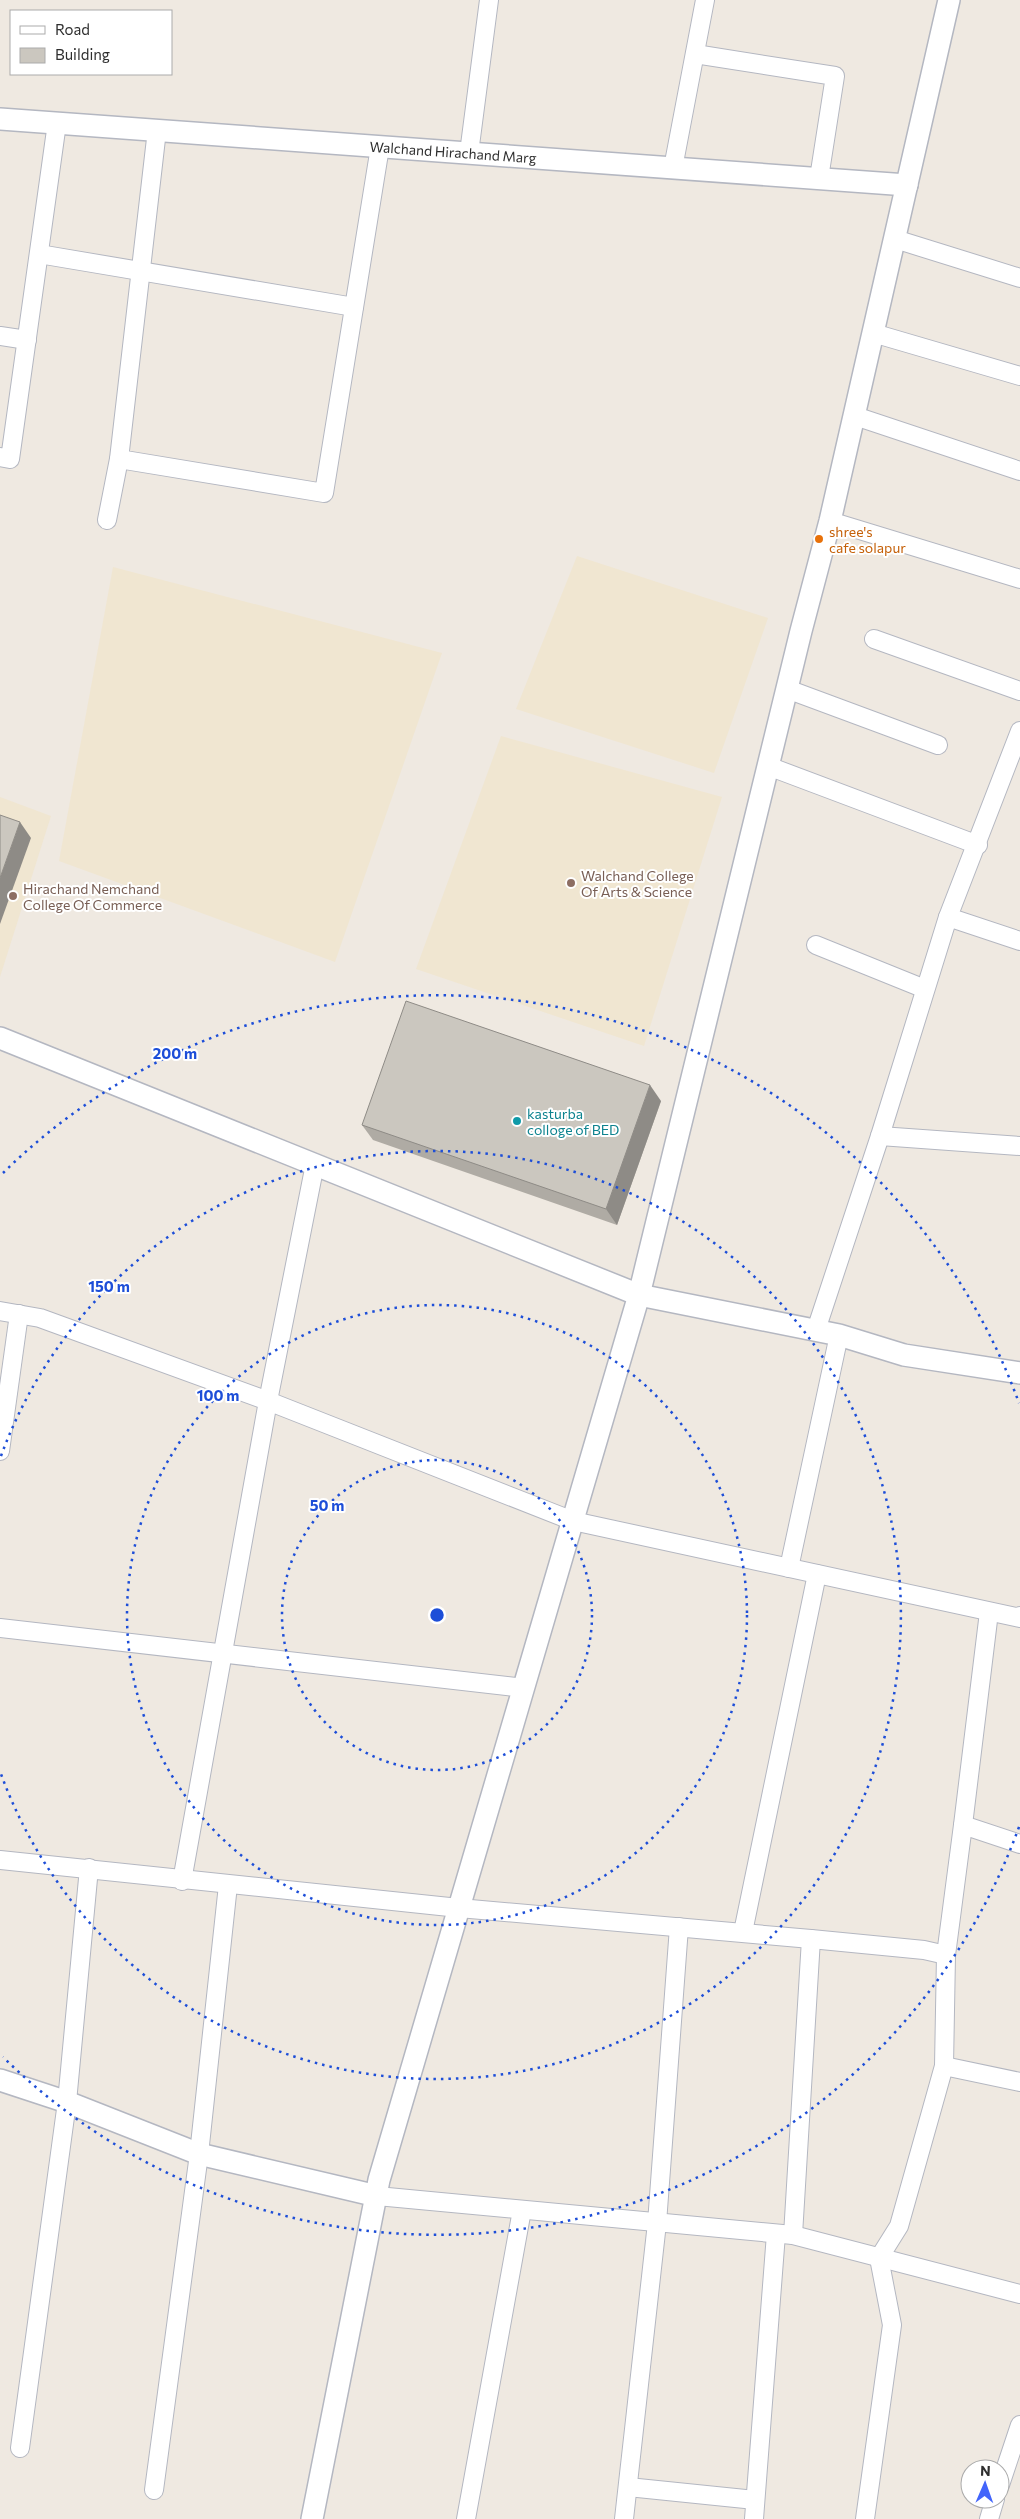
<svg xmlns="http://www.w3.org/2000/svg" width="1020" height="2519" viewBox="0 0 1020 2519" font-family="Commissioner,sans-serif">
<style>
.education{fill:#f0e6d1}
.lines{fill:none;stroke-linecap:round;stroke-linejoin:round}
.minor-casing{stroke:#b4b7c1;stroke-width:20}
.tertiary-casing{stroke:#b4b7c1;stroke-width:24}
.minor{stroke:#fff;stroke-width:18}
.tertiary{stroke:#fff;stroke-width:21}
.wall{fill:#afaba4}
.shaded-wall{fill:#8e8b86}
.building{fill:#cbc7bf;stroke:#8e8b86}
.ring{fill:none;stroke:#1d4ed8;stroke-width:2.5;stroke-dasharray:2.5 5}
.food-dot{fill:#e8710a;stroke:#fff;stroke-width:2}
.education-dot{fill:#8d6e63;stroke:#fff;stroke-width:2}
.culture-dot{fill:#0f9aa8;stroke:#fff;stroke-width:2}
.labels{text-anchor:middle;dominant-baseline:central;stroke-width:4;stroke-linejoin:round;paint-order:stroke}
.street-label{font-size:14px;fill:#2e2e2e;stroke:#fff}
.food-label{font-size:14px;fill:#c56008;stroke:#fff;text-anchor:start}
.education-label{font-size:14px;fill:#785e54;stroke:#fff;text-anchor:start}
.culture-label{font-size:14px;fill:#0d838f;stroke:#fff;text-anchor:start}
.centre{fill:#1d4ed8;stroke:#fff;stroke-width:2.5}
.ring-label{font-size:15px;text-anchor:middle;font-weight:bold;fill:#1d4ed8;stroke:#fff;stroke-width:4;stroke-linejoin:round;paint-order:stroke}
</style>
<rect width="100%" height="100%" fill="#efe9e1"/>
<!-- education -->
<g class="education">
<polygon points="577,556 768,618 714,773 516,709"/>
<polygon points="113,567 442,653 335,962 59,861"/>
<polygon points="501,736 722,797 644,1046 416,969"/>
<polygon points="0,797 51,816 0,977"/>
</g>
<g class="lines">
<defs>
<g id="minor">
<polyline points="695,54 835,76 819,178"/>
<polyline points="157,130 119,459 324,493 380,147"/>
<polyline points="469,153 489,0"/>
<polyline points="673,168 705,0"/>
<polyline points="895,239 1020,278"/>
<polyline points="39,254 354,307"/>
<polyline points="873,333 1020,376"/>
<polyline points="0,336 27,340"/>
<polyline points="855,416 1020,471"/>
<polyline points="0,457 10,459 57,123"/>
<polyline points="107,520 119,459"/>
<polyline points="830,521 1020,579"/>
<polyline points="874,639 1020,691"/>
<polyline points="787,689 938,745"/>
<polyline points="768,766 978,845"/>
<polyline points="948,917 1020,941"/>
<polyline points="816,945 925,989"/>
<polyline points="880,1136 1020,1146"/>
<polyline points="0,1311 40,1318 268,1401 573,1521 1020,1618 1020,1616"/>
<polyline points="816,1330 880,1136 948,917 1020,731"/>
<polyline points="0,1451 19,1314"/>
<polyline points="789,1568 839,1335"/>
<polyline points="0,1628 524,1688"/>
<polyline points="963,1825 989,1612"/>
<polyline points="0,1860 459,1908 811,1939 793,2235"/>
<polyline points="182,1881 268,1401 315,1164"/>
<polyline points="743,1932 817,1574"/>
<polyline points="811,1939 924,1950 946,1955"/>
<polyline points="944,2066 1020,2082"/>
<polyline points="377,2196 793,2235 1020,2294"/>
<polyline points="20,2448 67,2102 89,1868"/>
<polyline points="1000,2485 1020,2425"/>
<polyline points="628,2487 755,2500"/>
<polyline points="154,2490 199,2154 228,1885"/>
<polyline points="466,2519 522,2210"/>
<polyline points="624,2519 657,2223 679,1927"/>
<polyline points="754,2519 776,2234"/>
<polyline points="865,2519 892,2325 879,2258 899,2226 944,2066 946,1955 963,1825 1020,1844"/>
<polyline points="989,2519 995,2499"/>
</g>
<g id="tertiary">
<polyline points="0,119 907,185"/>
<polyline points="0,1038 639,1295 839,1335 904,1355 1020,1373"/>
<polyline points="0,2080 67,2102 199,2154 377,2196"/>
<polyline points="312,2519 379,2180 639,1295 801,631 830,521 949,0"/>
</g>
</defs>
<!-- minor casing -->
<use href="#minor" class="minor-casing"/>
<!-- tertiary casing -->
<use href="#tertiary" class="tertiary-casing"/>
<!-- minor -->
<use href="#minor" class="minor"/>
<!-- tertiary -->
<use href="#tertiary" class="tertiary"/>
</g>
<!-- wall -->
<polygon class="wall" points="661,1101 617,1225 373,1140 362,1125"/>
<!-- shaded-wall -->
<g class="shaded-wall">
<polygon points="20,822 31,838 0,924 0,878"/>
<polygon points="650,1085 661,1101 617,1225 606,1209"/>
</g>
<!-- building -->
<g class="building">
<polygon points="0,815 20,822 0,878"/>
<polygon points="406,1001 650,1085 606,1209 362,1125"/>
</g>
<!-- distance rings -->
<g class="ring">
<circle cx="437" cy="1615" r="155"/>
<circle cx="437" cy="1615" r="310"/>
<path d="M1 1456A464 464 0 1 1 1 1774"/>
<path d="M1019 1827A619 619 0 0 1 3 2057M3 1173A619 619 0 0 1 1019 1403"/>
</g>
<!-- markers -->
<circle class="food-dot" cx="819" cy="539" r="5"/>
<g class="education-dot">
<circle cx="571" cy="883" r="5"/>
<circle cx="13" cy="896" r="5"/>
</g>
<circle class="culture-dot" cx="517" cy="1121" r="5"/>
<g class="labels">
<!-- street labels -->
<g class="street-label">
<text transform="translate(453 152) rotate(4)">Walchand Hirachand Marg</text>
</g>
<!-- food labels -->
<g class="food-label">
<text x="829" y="531">shree's<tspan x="829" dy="16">cafe solapur</tspan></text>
</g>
<!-- education labels -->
<g class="education-label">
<text x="581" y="875">Walchand College<tspan x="581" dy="16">Of Arts &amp; Science</tspan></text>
<text x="23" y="888">Hirachand Nemchand<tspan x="23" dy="16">College Of Commerce</tspan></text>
</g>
<!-- culture labels -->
<g class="culture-label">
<text x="527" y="1113">kasturba<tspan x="527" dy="16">colloge of BED</tspan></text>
</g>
</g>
<circle cx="437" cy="1615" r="8" class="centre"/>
<g class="ring-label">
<text x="175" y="1059">200 m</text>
<text x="109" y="1292">150 m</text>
<text x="218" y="1401">100 m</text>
<text x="327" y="1511">50 m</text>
</g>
<!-- legend -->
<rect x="10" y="10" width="162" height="65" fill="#ffffff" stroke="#ababab"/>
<rect x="20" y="26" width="25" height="8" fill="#ffffff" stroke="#ababab"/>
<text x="55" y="35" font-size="15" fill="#2e2e2e">Road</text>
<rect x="20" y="48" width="25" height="15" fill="#cbc7bf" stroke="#ababab"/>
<text x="55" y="60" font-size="15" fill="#2e2e2e">Building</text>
<!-- north arrow -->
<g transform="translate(985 2484) rotate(2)"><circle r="24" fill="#ffffff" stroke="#ababab"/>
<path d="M0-4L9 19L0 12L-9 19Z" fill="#4264fb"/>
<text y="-8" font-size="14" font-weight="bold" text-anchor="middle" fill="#2e2e2e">N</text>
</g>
</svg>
